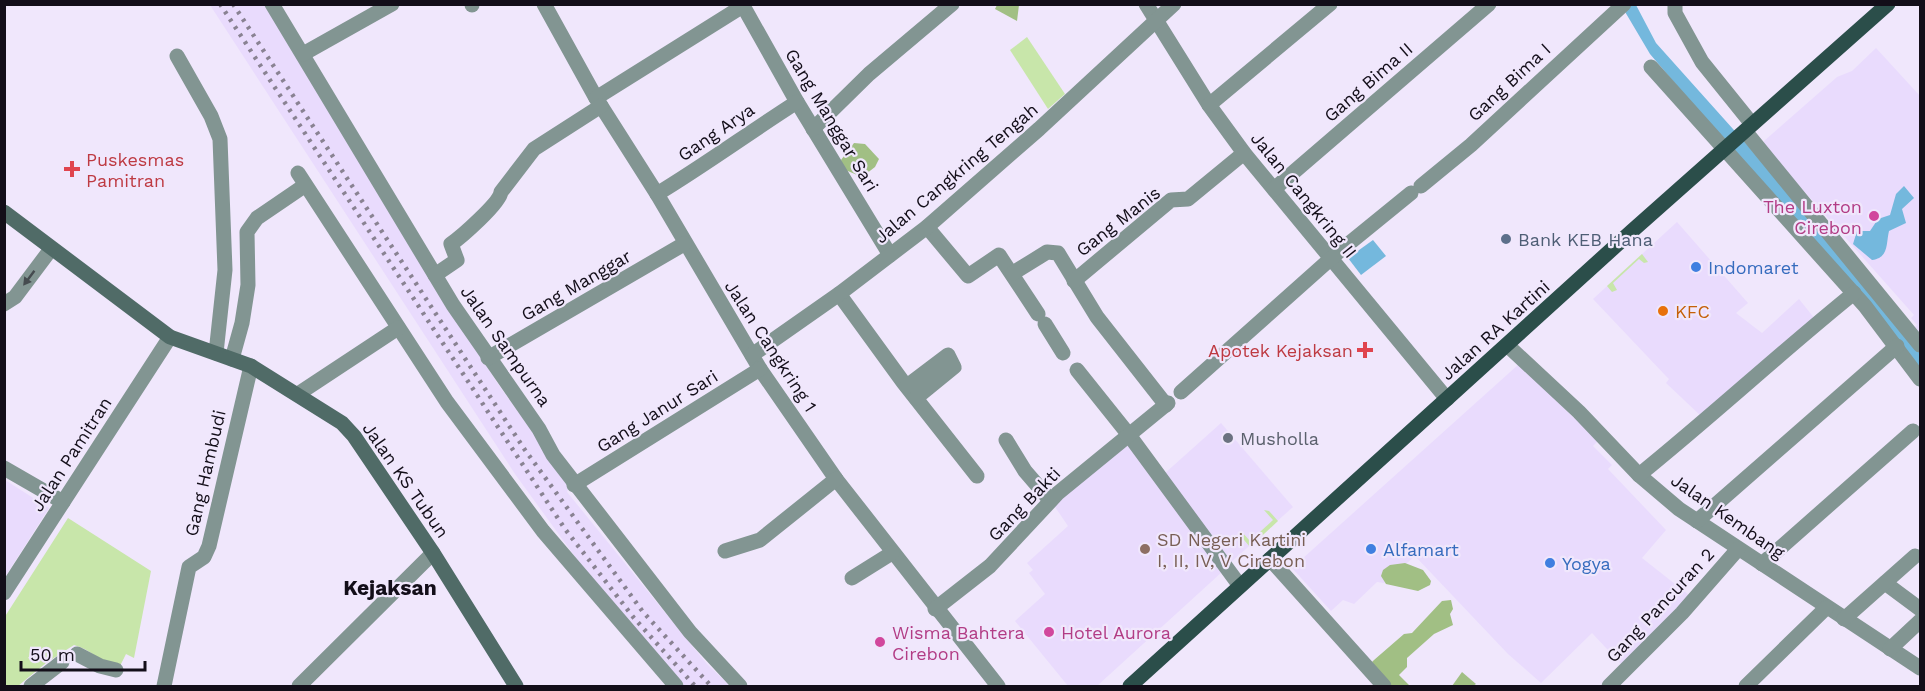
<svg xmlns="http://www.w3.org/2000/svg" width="1925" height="691" viewBox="0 0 1925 691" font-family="'Work Sans',sans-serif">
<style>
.built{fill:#e9dbfd}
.green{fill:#c8e6aa}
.forest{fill:#a1bf84}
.water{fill:#74b8dd}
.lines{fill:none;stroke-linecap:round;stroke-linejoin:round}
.street{stroke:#829592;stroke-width:15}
.secondary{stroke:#506b67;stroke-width:15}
.primary{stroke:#2b4e4a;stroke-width:15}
.rail{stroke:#898292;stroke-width:4.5;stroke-dasharray:3 6;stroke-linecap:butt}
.oneway{fill:#454b4f}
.health-dot{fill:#e0444e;stroke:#f0e7fc;stroke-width:2}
.hotel-dot{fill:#d1479c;stroke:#f0e7fc;stroke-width:2}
.service-dot{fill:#5c6f8a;stroke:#f0e7fc;stroke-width:2}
.shop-dot{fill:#3f7fe0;stroke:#f0e7fc;stroke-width:2}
.food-dot{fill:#e8710a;stroke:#f0e7fc;stroke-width:2}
.worship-dot{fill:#6b7280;stroke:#f0e7fc;stroke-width:2}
.education-dot{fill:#8d6e63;stroke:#f0e7fc;stroke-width:2}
.labels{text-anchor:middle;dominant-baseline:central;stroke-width:4.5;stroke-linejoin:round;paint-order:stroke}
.street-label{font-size:18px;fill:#130e19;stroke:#f0e7fc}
.health-label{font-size:18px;fill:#be3a42;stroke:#f0e7fc;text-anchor:start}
.hotel-label{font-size:18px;fill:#b23c85;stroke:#f0e7fc;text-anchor:start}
.service-label{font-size:18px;fill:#4e5e75;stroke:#f0e7fc;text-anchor:start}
.shop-label{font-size:18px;fill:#366cbe;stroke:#f0e7fc;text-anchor:start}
.food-label{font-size:18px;fill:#c56008;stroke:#f0e7fc;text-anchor:start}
.worship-label{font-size:18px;fill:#5b616d;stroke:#f0e7fc;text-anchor:start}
.education-label{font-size:18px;fill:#785e54;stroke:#f0e7fc;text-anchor:start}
.quarter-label{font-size:21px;font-weight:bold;fill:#130e19;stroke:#f0e7fc}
</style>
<rect width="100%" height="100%" fill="#f0e7fc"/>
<!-- built -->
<g class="built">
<polygon points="210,5 269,5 387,209 498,384 570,484 567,492 707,664 730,686 683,686 597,587 515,474"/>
<polygon points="1876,48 1920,96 1920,335 1914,328 1917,325 1911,318 1914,315 1764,146 1764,141 1837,77 1852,71"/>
<polygon points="1677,222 1748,303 1736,313 1762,333 1799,299 1815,319 1702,417 1666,383 1669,379 1664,374 1593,299"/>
<polygon points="1519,364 1574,418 1578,415 1601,438 1593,446 1612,465 1608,469 1666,530 1642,558 1689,595 1622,665 1592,633 1541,683 1508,654 1415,556 1384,583 1377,582 1354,604 1343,600 1331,611 1292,568"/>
<polygon points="1221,423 1293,507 1229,564 1164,474"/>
<polygon points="1126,439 1222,572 1097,686 1068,686 1015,621 1045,594 1029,573 1033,570 1027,563 1068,526 1051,501"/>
<polygon points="5,480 49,508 5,577"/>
</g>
<!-- green -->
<g class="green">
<polygon points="1027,37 1065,94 1048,109 1010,50"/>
<polygon points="1642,254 1648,262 1644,263 1639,259 1613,283 1617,290 1612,292 1607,286"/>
<polygon points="1264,510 1269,511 1278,521 1250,547 1239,534 1241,531 1250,541 1273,520"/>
<path d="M 68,518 L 151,571 L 134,658 L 126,654 L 119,668 C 102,663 90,649 74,645 L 46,663 L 18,686 L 5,686 L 4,618 Z"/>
</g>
<!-- forest -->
<g class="forest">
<polygon points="997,5 1019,5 1017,21 995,9"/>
<polygon points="854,143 865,144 879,159 875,167 862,177 843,169 841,160"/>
<polygon points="1405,563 1423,570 1431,581 1430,585 1418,591 1386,584 1381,576 1383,570 1390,565"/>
<polygon points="1451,600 1453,609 1450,614 1453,625 1434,634 1407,658 1407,667 1399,675 1410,686 1389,685 1372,662 1374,660 1404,634 1412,633 1442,601"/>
<polygon points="1462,672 1476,684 1473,686 1452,686"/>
</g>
<!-- water -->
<g class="water">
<polygon points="1621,5 1636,5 1656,43 1750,148 1907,335 1920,353 1920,372 1650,54"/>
<path d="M 1904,186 L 1914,198 L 1902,209 L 1906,223 L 1889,231 C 1886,243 1889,258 1872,260 L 1853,244 L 1857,231 L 1870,231 L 1878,219 L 1890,215 L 1896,194 Z"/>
<polygon points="1373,240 1386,256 1361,275 1348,258"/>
</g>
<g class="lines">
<!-- street -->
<g class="street">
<polyline points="272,4 453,305 539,429 553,455 690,632 740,686"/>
<polyline points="544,4 596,98 657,194 760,369 836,479 998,686"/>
<polyline points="742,4 797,102 890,255"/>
<polyline points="1146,4 1209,105 1244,153 1447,399"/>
<polyline points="1675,4 1675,13 1702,62 1752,124"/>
<polyline points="472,5 472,4"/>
<polyline points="303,54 392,4"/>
<polyline points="177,56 211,116 220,139 225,270 216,353"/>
<polyline points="1651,67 1865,306 1920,379"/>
<polyline points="596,98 743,6"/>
<polyline points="1209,105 1330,4"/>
<polyline points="813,129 869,74 952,4"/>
<polyline points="1745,131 1920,345"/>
<polyline points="298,173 447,402 543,531 676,686"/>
<polyline points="1421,186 1471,145 1624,4"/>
<polyline points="1274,189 1489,4"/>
<path d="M 657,194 C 705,165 750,132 797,102"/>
<polyline points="927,227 968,276 999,255 1038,314"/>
<polyline points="1013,273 1047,252 1058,253 1097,317 1166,405"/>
<path d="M 435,275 L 457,260 L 451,244 C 461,237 500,203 501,192 L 534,149 L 601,106"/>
<polyline points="1074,281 1171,200 1188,199 1244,153"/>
<polyline points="839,294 903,382 977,476"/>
<polyline points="4,304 15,297 51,249"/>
<polyline points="1045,324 1063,353"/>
<polyline points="1507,345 1579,412 1639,475 1679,509 1920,668"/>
<polyline points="752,355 839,294 927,227 1039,129 1174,4"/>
<polyline points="488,358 684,244"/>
<polyline points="232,359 242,323 248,285 247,232 257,218 304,186"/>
<polyline points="1077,370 1129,435 1240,586"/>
<polyline points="907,386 948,355 954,367 916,398"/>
<polyline points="1181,392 1336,254 1411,193"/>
<polyline points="298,394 398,328"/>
<polyline points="1006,440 1025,471 1050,500"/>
<polyline points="4,468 63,502"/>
<path d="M 1639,475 C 1712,416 1781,352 1854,293"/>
<polyline points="574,485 760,369"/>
<polyline points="1697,521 1897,346"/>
<polyline points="725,551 760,540 836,479"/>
<polyline points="1270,559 1384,686"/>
<polyline points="1762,564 1913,431"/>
<polyline points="852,578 892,553"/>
<polyline points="1885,583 1920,609"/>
<polyline points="4,593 170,337"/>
<polyline points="935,609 990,566 1058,493 1168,403"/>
<polyline points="1844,619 1915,556"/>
<polyline points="1890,649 1920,621"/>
<polyline points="77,654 100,666 116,670"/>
<polyline points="31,686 62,662"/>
<polyline points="164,686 189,567 204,557 209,546 251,366"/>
<polyline points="299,686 433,553"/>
<polyline points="1609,686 1682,613 1738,549"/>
<polyline points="1746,686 1826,608"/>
</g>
<!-- secondary -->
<polyline class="secondary" points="4,212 170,337 251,366 342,423 354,436 433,553 516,686"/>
<!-- primary -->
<polyline class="primary" points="1130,686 1632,231 1888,4"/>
<!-- rail -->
<g class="rail">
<polyline points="220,4 565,529 634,618 695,686"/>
<polyline points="233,4 525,450 643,612 711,686"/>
</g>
</g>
<!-- one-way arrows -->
<defs><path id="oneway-solid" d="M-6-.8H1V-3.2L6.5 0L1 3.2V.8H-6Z" transform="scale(1.5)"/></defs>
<use class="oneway" href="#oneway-solid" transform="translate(29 278) rotate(127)"/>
<!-- markers -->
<g class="health-dot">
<path d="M69 160h6v6h6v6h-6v6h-6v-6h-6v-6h6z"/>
<path d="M1362 341h6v6h6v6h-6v6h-6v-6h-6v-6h6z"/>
</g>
<g class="hotel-dot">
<circle cx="1874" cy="216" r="6"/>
<circle cx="1049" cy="632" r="6"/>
<circle cx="880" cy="642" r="6"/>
</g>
<circle class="service-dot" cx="1506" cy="239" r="6"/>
<g class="shop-dot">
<circle cx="1696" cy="267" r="6"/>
<circle cx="1371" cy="549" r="6"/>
<circle cx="1550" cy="563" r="6"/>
</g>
<circle class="food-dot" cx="1663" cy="311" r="6"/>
<circle class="worship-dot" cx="1228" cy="438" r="6"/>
<circle class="education-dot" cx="1145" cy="549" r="6"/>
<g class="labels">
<!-- street labels -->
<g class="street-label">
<text transform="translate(1368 82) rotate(-41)">Gang Bima II</text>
<text transform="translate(1509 82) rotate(-43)">Gang Bima I</text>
<text transform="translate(832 120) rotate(59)">Gang Manggar Sari</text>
<text transform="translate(716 132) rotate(-34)">Gang Arya</text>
<text transform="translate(956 173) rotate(-40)">Jalan Cangkring Tengah</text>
<text transform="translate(1304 195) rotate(51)">Jalan Cangkring II</text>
<text transform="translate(1118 221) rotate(-38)">Gang Manis</text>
<text transform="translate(576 285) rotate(-30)">Gang Manggar</text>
<text transform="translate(1495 330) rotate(-42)">Jalan RA Kartini</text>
<text transform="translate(506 346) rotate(55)">Jalan Sampurna</text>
<text transform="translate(771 346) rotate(57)">Jalan Cangkring 1</text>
<text transform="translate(657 411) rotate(-32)">Gang Janur Sari</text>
<text transform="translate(71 454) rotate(-57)">Jalan Pamitran</text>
<text transform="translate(205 473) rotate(-77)">Gang Hambudi</text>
<text transform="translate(406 480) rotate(55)">Jalan KS Tubun</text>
<text transform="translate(1024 504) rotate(-46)">Gang Bakti</text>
<text transform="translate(1728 516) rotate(35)">Jalan Kembang</text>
<text transform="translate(1660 605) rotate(-47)">Gang Pancuran 2</text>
</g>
<!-- health labels -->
<g class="health-label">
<text x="86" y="159">Puskesmas<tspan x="86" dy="21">Pamitran</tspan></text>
<text x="1353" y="350" text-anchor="end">Apotek Kejaksan</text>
</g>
<!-- hotel labels -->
<g class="hotel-label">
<text x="1862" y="206" text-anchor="end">The Luxton<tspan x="1862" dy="21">Cirebon</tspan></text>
<text x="892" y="632">Wisma Bahtera<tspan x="892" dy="21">Cirebon</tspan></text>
<text x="1061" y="632">Hotel Aurora</text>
</g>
<!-- service labels -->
<g class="service-label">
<text x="1518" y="239">Bank KEB Hana</text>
</g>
<!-- shop labels -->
<g class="shop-label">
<text x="1708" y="267">Indomaret</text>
<text x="1383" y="549">Alfamart</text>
<text x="1562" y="563">Yogya</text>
</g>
<!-- food labels -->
<g class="food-label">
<text x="1675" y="311">KFC</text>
</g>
<!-- worship labels -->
<g class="worship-label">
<text x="1240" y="438">Musholla</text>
</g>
<!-- education labels -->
<g class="education-label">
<text x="1157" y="539">SD Negeri Kartini<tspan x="1157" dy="21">I, II, IV, V Cirebon</tspan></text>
</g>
<!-- quarter labels -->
<g class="quarter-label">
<text x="390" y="587">Kejaksan</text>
</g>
</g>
<!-- border -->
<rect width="1925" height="691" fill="none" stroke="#130e19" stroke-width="12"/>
<!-- scale -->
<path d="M21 661v9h124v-9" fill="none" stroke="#130e19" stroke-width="3"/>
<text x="30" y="661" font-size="18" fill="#130e19" stroke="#f0e7fc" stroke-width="4.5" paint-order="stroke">50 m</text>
</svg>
